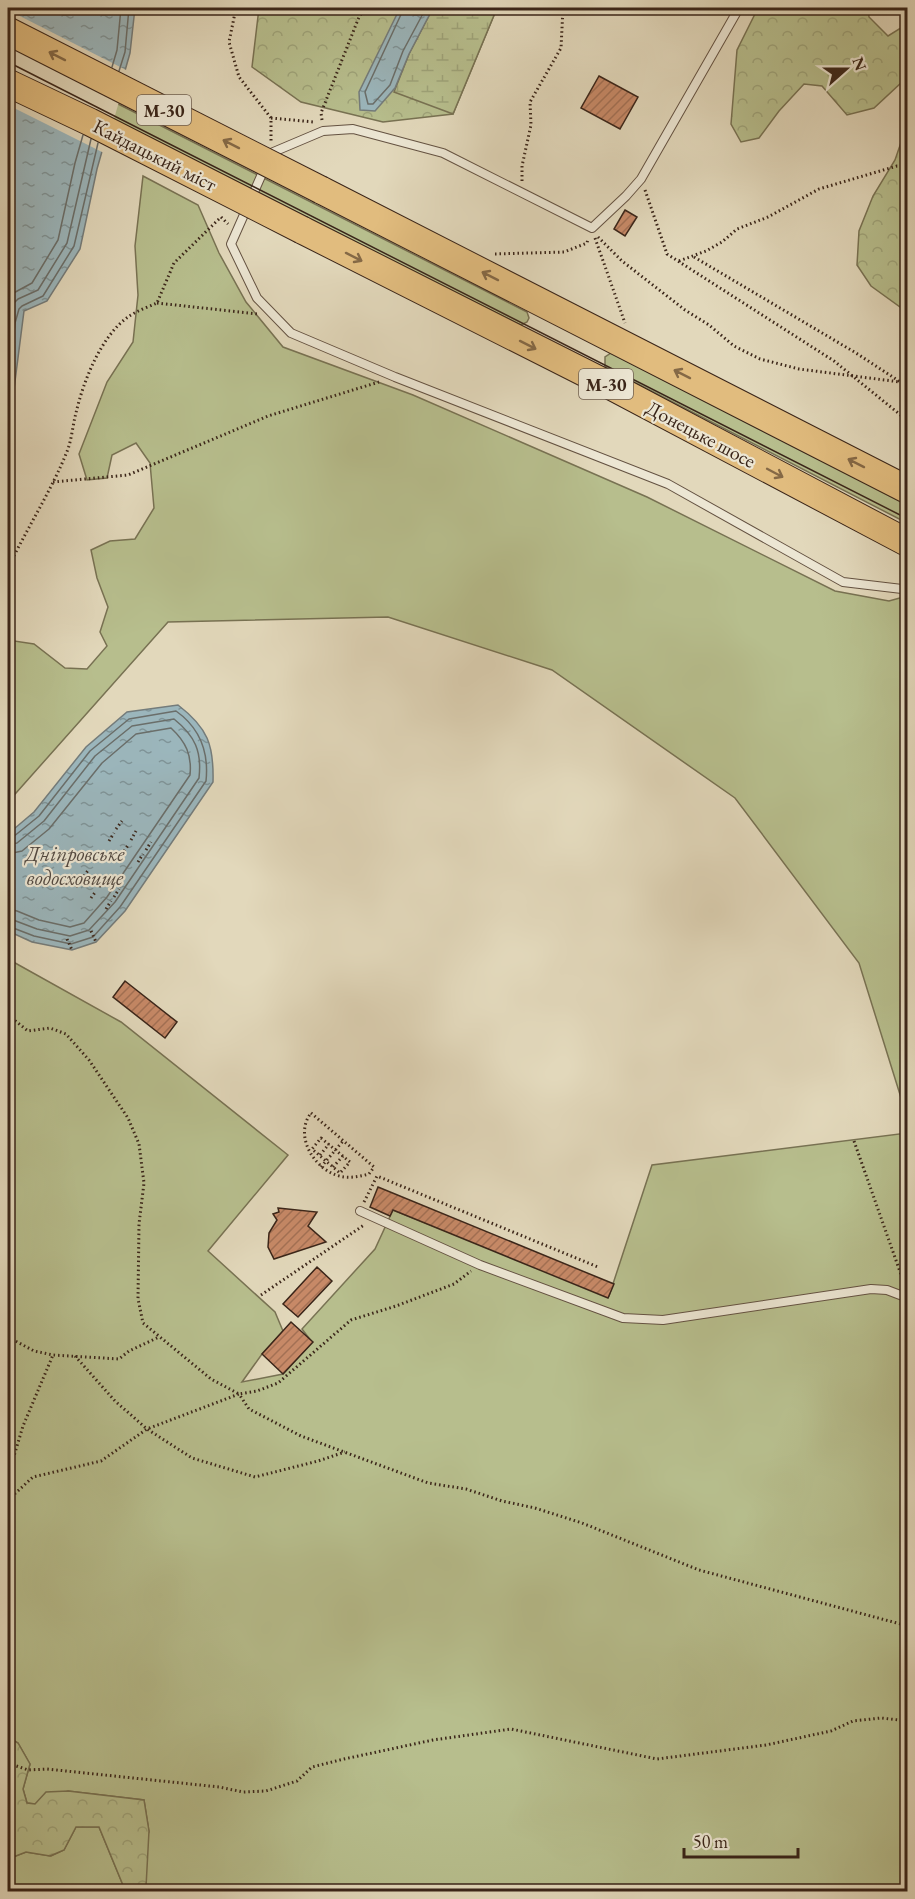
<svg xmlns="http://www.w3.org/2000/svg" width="915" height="1899" viewBox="0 0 915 1899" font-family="'EB Garamond',serif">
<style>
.grass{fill:#b7be8d;stroke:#787253;stroke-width:1.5}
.forest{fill:url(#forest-crowns);stroke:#787253;stroke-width:1.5}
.wetland{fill:url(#wetland-marsh);stroke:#787253;stroke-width:1.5}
.water{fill:url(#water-ripples);stroke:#747c7b;stroke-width:1.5}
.pier{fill:#e2d8bb}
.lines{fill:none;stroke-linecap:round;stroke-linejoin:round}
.shore{stroke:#6a6e6a;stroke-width:1.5}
.building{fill:url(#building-hatch);stroke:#3a2519;stroke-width:1.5}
.lane-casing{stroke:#645242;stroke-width:10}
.highway-casing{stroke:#3a2519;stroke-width:29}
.path{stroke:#3a2519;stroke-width:3;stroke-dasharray:1.5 3;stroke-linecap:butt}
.lane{stroke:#ece6d3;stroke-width:8}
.highway{stroke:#e1bc7e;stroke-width:27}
.tram{stroke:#3a2519;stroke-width:1.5}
.highway-bridge-casing{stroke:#3a2519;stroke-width:29;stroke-linecap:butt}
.highway-bridge{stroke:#e1bc7e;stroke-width:27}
.oneway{stroke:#856946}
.labels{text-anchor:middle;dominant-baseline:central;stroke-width:4.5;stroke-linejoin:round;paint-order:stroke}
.shield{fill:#ece6d3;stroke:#6f5f51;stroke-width:1.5}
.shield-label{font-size:18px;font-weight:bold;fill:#3a2519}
.street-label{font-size:20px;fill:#3a2519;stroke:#ece6d3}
.water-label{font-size:21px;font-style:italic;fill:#524942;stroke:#ece6d3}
</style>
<defs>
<pattern id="forest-crowns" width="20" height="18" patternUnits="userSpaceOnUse" patternTransform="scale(1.5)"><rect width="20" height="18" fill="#b7be8d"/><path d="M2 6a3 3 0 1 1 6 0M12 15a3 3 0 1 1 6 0" fill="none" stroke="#9ea379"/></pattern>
<pattern id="wetland-marsh" width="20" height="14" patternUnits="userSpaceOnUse" patternTransform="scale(1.5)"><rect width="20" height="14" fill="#b7be8d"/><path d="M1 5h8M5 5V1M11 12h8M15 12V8" fill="none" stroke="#9ea379"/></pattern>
<pattern id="water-ripples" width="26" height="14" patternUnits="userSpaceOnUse" patternTransform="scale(1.5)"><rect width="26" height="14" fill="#9bb6bc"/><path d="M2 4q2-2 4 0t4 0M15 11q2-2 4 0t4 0" fill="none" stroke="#7f9498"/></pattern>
<pattern id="building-hatch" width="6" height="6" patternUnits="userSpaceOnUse" patternTransform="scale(1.5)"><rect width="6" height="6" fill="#c78967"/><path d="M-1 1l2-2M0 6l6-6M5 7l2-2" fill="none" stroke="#a37054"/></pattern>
</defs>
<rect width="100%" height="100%" fill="#e2d8bb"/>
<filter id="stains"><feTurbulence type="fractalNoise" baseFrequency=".00333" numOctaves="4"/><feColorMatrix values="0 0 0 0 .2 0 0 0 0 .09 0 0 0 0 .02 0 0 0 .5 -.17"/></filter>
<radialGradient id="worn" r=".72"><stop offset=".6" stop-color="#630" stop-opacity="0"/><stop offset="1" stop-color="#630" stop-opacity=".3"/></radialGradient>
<!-- grass -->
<g class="grass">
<polygon points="8,48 527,312 529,318 527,322 521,325 516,323 8,66"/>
<polygon points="143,176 198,205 219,253 246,302 283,347 413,395 647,497 835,591 889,601 907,596 907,1117 859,963 735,798 552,670 388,617 168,622 8,802 8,640 34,644 65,668 87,669 107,646 100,632 108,607 97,578 91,550 110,541 135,539 154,508 150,463 136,443 112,455 107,478 87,480 79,454 107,382 133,342 138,295 135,246"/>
<polygon points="611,353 907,504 907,523 605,367 605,357"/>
<polygon points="8,959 121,1022 288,1155 208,1251 275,1312 283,1331 262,1354 242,1382 283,1374 312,1342 302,1329 375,1249 393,1210 609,1296 652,1165 907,1133 907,1891 8,1891 8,1859 26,1852 51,1856 64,1850 76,1827 99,1827 125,1890 149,1832 144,1800 68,1791 35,1804 27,1803 23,1789 30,1764 18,1743 8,1737"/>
</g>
<!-- forest -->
<g class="forest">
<polygon points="259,8 497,8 453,114 383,122 301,102 252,67"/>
<polygon points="758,8 868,8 869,17 888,36 907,24 907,82 901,83 874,108 847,115 822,86 804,84 779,111 759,138 741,142 731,124 737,50"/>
<polygon points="907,125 907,312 871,286 857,265 859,231 873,196 895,160"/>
<polygon points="8,1737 18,1743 30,1764 23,1789 27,1803 35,1804 46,1792 68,1791 144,1800 149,1831 146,1887 125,1890 99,1827 76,1827 64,1850 50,1856 26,1852 8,1859"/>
</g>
<!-- wetland -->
<polygon class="wetland" points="433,8 497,8 453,114 394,92 409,54"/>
<!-- water -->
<g class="water">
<polygon points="8,8 135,8 130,53 97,169 80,249 47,301 24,311 8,436"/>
<polygon points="400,8 433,8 409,54 395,88 375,111 360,110 359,92"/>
<path d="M 178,705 C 208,728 214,745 213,782 L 125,911 L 96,942 L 72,950 L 32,942 L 8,931 L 8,834 L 34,812 L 86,747 L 127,712 Z"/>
</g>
<!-- pier -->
<polygon class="pier" points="8,10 128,71 104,153 8,105"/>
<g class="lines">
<!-- shore -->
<g class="shore">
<polyline points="404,8 365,92 368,104 373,104 390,85 403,51 426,8"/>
<polyline points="112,67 117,50 121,8"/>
<polyline points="119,71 125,52 129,8"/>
<polyline points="8,296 32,283 58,240 75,163 83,135"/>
<polyline points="8,324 13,304 18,299 38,290 67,243 91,139"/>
<polyline points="8,395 15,323 19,309 22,306 43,296 74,246 98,143"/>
<path d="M 8,838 L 13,837 L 39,816 L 90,751 L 129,719 L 176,711 C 200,728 209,752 206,781 L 120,907 L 93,937 L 71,944 L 34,936 L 8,926"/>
<path d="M 8,845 L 17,843 L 44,821 L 95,756 L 132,726 L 174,719 C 195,736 202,751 199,778 L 115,902 L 89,930 L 70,936 L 37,929 L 8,918"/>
<path d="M 8,854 L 22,851 L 49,829 L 102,763 L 136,734 L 171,728 C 186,742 192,755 190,775 L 107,897 L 84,923 L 70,927 L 39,920 L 17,911 L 8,909"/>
</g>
</g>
<!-- building -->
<g class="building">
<polygon points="599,76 638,97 620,129 581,108"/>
<polygon points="625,210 637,217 625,236 614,229"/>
<polygon points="125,981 177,1022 165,1038 113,997"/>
<polygon points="378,1187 614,1284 608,1298 393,1210 390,1216 370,1207"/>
<polygon points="278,1208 317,1212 308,1226 326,1242 274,1259 268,1247 269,1233 277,1220 273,1214 279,1212"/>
<polygon points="317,1267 332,1281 298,1317 283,1304"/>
<polygon points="291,1322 313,1342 283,1374 262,1354"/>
</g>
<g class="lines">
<defs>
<g id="lane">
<polyline points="269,156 271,153 323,131 353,129 443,153 592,228 626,196 641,179 739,8"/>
<polyline points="265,167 231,244 257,298 291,333 395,377 668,484 843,582 902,589 908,586"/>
<polyline points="360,1211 480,1265 623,1318 663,1320 871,1289 887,1290 908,1298"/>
</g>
<g id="highway">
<polyline points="321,190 908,490"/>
<polyline points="302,230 611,386 908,543"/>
</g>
</defs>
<!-- lane casing -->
<use href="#lane" class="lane-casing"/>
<!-- highway casing -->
<use href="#highway" class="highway-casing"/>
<!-- path -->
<g class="path">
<polyline points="236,8 229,42 239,77 271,118 271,142"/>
<polyline points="271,118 314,122"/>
<polyline points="322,120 321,113 359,17 365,8"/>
<polyline points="522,181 522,166 531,125 530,102 561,48 563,8"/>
<polyline points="645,190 667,254 834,361 908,421"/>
<polyline points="598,237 622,261 685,310 709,325 734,346 760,359 799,369 908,383"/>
<polyline points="595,238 625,323"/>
<polyline points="495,254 564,252 587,243 588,239"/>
<polyline points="694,257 856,353 908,387"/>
<polyline points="679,261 706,251 722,242 737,229 768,217 819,189 897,166 908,166"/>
<polyline points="157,303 258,314"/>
<polyline points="53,482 128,475 268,416 379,382"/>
<path d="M 8,568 C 27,528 52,490 68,449 C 72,437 73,424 76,413 C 83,382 101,336 128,317 C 136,311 148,307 157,303 L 174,263 L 221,217 L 228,224"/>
<polyline points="116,829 122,821"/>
<polyline points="131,840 136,831"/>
<polyline points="109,841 114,833"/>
<polyline points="146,850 151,842"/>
<polyline points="124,851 129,844"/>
<polyline points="138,862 143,854"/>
<polyline points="84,876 89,869"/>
<polyline points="76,887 81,880"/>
<polyline points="99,887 104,879"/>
<polyline points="114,897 119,889"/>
<polyline points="91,898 96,891"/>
<polyline points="106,909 111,901"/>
<polyline points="91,931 96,942"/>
<polyline points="67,939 72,950"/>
<polyline points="8,1015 28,1031 50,1028 66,1034 89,1060 128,1118 139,1144 144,1183 139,1224 138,1299 143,1323 211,1379 239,1394 257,1391 278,1383 351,1320 396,1306 454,1284 471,1271"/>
<path d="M 311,1113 L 374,1167 L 369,1174 C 358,1177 347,1179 336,1175 C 313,1167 294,1135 311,1113 Z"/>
<polygon points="321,1138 350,1162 340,1173 312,1149"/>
<polyline points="854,1141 905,1286"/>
<polyline points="320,1155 329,1144"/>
<polyline points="321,1167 343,1141"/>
<polyline points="333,1167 343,1156"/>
<polyline points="364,1202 377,1176 598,1267"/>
<polyline points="261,1295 364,1225"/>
<polyline points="8,1337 34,1351 53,1355 119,1359 129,1351 159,1337"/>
<polyline points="75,1356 115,1401 147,1429 192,1458 255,1477 318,1461 345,1452"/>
<polyline points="8,1476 23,1426 53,1355"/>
<polyline points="8,1500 33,1477 101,1461 147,1429 239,1394 249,1409 301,1436 428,1483 466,1489 502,1501 535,1508 582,1523 699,1570 908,1626"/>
<polyline points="8,1763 28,1770 47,1769 219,1787 243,1792 266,1791 297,1781 312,1767 344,1759 433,1740 511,1729 657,1759 766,1745 831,1731 853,1721 881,1718 908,1721"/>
</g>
<!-- lane -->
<use href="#lane" class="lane"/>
<!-- highway -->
<use href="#highway" class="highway"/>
<!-- tram -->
<polyline class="tram" points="8,62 908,519"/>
<defs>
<g id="highway-bridge">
<polyline points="8,31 321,190"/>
<polyline points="8,83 90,122 302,230"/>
</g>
</defs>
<!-- highway-bridge casing -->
<use href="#highway-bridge" class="highway-bridge-casing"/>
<!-- highway-bridge -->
<use href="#highway-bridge" class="highway-bridge"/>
</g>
<!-- one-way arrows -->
<defs><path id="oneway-shaft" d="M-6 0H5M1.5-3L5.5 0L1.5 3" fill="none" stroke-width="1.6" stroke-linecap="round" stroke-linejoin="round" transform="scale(1.5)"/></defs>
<g class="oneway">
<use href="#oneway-shaft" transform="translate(57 56) rotate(-153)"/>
<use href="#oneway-shaft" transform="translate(231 144) rotate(-153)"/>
<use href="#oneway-shaft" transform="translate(354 257) rotate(27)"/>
<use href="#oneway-shaft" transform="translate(490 276) rotate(-153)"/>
<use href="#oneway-shaft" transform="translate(528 345) rotate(27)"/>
<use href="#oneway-shaft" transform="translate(682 374) rotate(-153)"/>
<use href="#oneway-shaft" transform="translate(856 463) rotate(-153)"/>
<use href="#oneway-shaft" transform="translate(775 473) rotate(28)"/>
</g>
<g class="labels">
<!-- shield labels -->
<g class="shield">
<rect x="137" y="95" width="54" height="30" rx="4.5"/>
<rect x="579" y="369" width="54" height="30" rx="4.5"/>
</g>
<g class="shield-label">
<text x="164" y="110">М-30</text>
<text x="606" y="384">М-30</text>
</g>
<!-- street labels -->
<g class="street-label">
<text transform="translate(155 155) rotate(27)">Кайдацький міст</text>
<text transform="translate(701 434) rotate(28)">Донецьке шосе</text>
</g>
<!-- water labels -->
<g class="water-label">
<text x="75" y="853">Дніпровське<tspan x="75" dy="24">водосховище</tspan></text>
</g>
</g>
<!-- margin -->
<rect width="915" height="1899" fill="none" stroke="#e2d8bb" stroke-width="30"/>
<rect x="9" y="9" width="897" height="1881" fill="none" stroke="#3a2519" stroke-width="3"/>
<rect x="15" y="15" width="885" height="1869" fill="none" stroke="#3a2519" stroke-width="1.5"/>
<!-- north arrow -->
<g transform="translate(846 69) rotate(69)" stroke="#ece6d3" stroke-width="4.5" paint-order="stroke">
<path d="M0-4.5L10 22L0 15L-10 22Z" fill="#3a2519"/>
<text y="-9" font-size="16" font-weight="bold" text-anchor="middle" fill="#3a2519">N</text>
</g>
<!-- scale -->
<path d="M684 1848v9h114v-9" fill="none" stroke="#3a2519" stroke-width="3"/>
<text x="693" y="1848" font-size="18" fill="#3a2519" stroke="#ece6d3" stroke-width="4.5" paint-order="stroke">50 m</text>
<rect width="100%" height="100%" filter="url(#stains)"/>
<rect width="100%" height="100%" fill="url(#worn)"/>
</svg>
